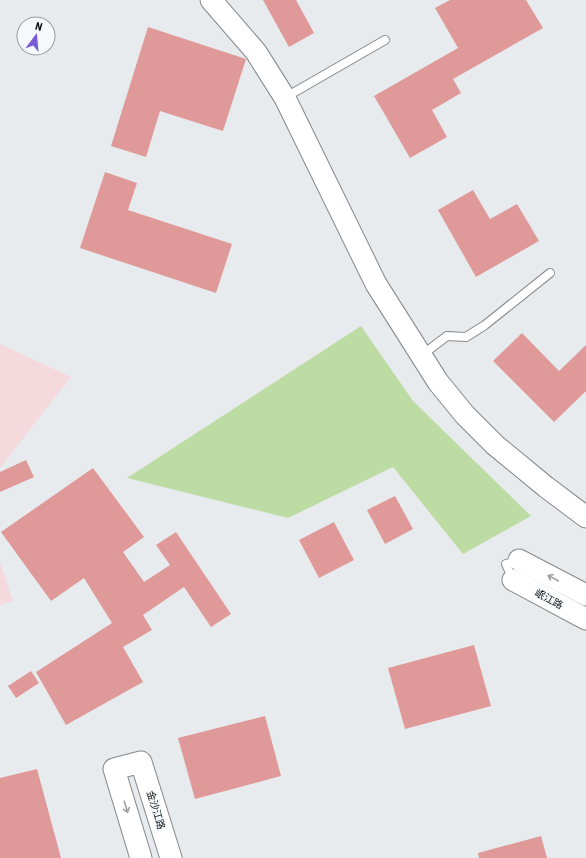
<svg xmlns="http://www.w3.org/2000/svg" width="586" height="858" viewBox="0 0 586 858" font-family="'Roboto Condensed','Noto Sans SC',sans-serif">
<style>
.education{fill:#f4dadc}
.grass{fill:#bddca3}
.building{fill:#df9998}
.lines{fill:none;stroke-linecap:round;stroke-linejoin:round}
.lane-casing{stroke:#85878a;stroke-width:10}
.secondary-casing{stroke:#85878a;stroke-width:23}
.lane{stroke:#fff;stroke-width:8}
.secondary{stroke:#fff;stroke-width:21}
.oneway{stroke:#9f9f9f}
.labels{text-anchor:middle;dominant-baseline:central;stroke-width:4;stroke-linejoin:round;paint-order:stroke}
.street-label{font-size:10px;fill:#0e0f10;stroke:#f5f9fc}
</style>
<rect width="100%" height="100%" fill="#e8ebee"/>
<!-- education -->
<g class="education">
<polygon points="0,344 71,377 0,468"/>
<polygon points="0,562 13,601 0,605"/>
</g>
<!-- grass -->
<polygon class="grass" points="361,326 413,401 531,516 463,554 393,467 288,518 127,478"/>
<!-- building -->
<g class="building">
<polygon points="263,0 296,0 314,33 289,47"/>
<polygon points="450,0 526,0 543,28 453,79 461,93 432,110 447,137 410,158 374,96 458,48 435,8"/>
<polygon points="148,27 246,59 223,131 160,111 146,157 111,146"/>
<polygon points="105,172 137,183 128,210 232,244 216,293 80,248"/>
<polygon points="473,190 490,219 517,204 539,241 476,277 438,210"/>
<polygon points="522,333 559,371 586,345 586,391 554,422 493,361"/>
<polygon points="26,460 34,477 0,492 0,472"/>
<polygon points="93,468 144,537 123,552 144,582 170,565 156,545 176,532 231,614 211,627 184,587 143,615 152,630 123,647 143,682 66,725 36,672 112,623 84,578 51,601 1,532"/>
<polygon points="395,496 413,529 385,544 367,510"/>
<polygon points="334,522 354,560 319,578 299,540"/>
<polygon points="474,645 491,706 405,729 388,668"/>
<polygon points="31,671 39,683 16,698 8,686"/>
<polygon points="265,716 281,776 195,799 178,738"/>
<polygon points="37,769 61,858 0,858 0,778"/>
<polygon points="541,836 547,858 479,858 478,853"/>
</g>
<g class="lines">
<defs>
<g id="lane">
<polyline points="286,97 385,40"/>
<polyline points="422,355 447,336 466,337 485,325 550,273"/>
<polyline points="513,580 506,564 519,561"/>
</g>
<g id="secondary">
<polyline points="211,0 256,52 285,98 376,284 438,382 465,415 495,445 546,487 586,517"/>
<polyline points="519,560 586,595"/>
<polyline points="513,580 586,619"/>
<polyline points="141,858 114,769 141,762 171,858"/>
</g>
</defs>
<!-- lane casing -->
<use href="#lane" class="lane-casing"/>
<!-- secondary casing -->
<use href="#secondary" class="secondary-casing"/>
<!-- lane -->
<use href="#lane" class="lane"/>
<!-- secondary -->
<use href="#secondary" class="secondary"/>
</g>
<!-- one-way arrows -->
<defs><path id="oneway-shaft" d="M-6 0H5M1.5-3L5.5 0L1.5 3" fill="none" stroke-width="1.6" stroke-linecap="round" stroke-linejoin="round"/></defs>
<g class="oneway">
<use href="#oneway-shaft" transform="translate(553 578) rotate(-152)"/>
<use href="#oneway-shaft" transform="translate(126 807) rotate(73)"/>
</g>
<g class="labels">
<!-- street labels -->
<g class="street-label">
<text transform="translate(549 599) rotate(28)">岷江路</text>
<text transform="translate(156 810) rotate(73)">金沙江路</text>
</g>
</g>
<!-- north arrow -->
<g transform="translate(36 36) rotate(16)"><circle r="19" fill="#f5f9fc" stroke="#999b9e"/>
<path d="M0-3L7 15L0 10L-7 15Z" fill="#7a5cd7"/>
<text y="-6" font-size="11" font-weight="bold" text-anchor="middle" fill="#0e0f10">N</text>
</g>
</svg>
